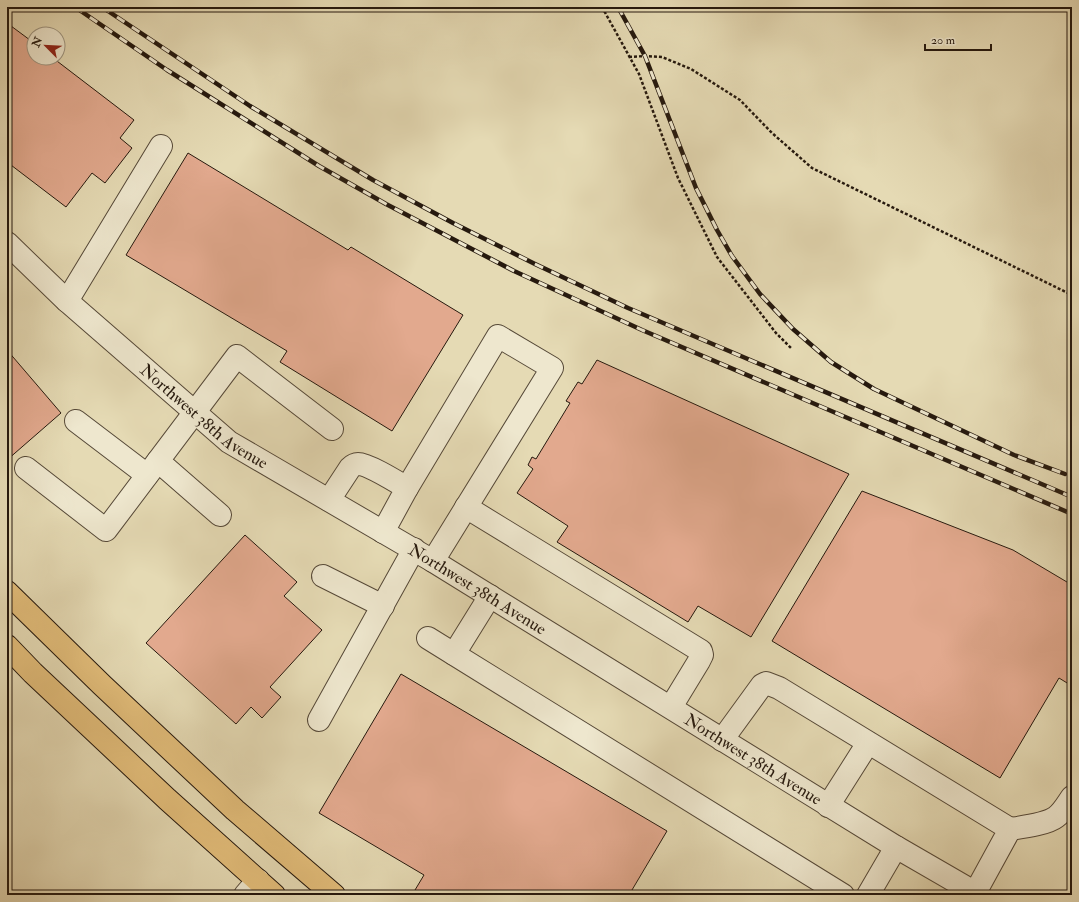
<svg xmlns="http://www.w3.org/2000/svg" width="1079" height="902" viewBox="0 0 1079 902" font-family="'IM FELL Double Pica',serif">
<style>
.building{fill:#e2a98e;stroke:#26190e}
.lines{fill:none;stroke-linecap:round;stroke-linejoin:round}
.minor-casing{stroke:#564938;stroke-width:24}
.major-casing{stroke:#26190e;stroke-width:24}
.path{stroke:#26190e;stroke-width:2.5;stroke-dasharray:3 2;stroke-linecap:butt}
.minor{stroke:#eee7ce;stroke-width:22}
.major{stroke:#e2bd7a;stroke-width:22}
.rail-casing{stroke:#26190e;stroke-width:4.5}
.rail{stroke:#eee7ce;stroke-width:3;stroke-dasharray:9;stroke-linecap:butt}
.labels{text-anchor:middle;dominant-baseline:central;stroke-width:3;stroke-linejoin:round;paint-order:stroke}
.street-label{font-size:17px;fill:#26190e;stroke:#eee7ce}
</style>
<rect width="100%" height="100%" fill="#e5dab4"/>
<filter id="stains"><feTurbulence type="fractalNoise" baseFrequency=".005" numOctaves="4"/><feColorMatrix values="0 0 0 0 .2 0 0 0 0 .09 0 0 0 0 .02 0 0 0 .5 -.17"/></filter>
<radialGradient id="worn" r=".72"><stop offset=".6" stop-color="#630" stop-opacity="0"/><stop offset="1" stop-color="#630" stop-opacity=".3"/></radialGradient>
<!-- building -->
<g class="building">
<polygon points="7,23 34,43 34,58 53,58 134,120 120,138 132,148 105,183 92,173 66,207 7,162"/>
<polygon points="188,153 348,250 351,247 463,315 392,431 280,362 287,351 126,255"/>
<polygon points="7,350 61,413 7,460"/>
<polygon points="597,360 849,474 751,637 698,606 688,622 557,542 568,526 517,493 533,469 528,465 532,457 536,459 570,403 566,401 578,382 582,384"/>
<polygon points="862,491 1013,550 1072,585 1072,686 1059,678 1000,778 772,641"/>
<polygon points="245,535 297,582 284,596 322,630 270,687 281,697 262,718 251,707 236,724 146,643"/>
<polygon points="401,674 667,831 629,895 412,895 424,875 319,813"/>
</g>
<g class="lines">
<defs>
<g id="minor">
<path id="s1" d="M 7,243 L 67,301 L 229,442 L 433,561 L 896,847 L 979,895"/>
<polyline points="67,301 161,146"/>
<polyline points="76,421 147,475"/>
<polyline points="158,461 220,515"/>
<polyline points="26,468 106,530 237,356 332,429"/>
<polyline points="407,488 498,336 552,368 433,561"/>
<path d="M 329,500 L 350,468 C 352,466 355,464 358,464 C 368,464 397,482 407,488 L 383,532"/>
<polyline points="466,507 701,651 702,655 699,661 671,707"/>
<polyline points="323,576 383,606"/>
<polyline points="428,638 843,895"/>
<polyline points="454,654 490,596"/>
<polyline points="319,720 414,549"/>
<polyline points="722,740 762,685 766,683 779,688 1010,829 975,893"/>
<polyline points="828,806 868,743"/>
<path d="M 1010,829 C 1023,827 1047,824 1056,817 C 1063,812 1067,804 1072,797"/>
<polyline points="245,895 258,880"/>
<polyline points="868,895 896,847"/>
</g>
<g id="major">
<polyline points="7,592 102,685 235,810 334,895"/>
<polyline points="7,646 33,673 167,799 274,895"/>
</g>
</defs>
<!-- minor casing -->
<use href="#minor" class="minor-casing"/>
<!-- major casing -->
<use href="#major" class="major-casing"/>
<!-- path -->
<g class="path">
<polyline points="602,7 639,74 678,178 717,257 776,333 792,349"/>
<polyline points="629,57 645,56 662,57 691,69 740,100 772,133 812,168 1072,295"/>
</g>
<!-- minor -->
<use href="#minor" class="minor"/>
<!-- major -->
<use href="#major" class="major"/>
<defs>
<g id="rail">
<polyline points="75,7 167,70 319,166 386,204 514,271 642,330 1072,514"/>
<polyline points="102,7 250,106 373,180 453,223 535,264 628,308 1072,497"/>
<polyline points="618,7 645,56 696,188 717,230 732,256 760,294 793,329 831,362 874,389 1014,455 1065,474"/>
</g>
</defs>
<!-- rail casing -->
<use href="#rail" class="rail-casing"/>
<!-- rail -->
<use href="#rail" class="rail"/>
</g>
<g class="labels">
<!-- street labels -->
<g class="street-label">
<text stroke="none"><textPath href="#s1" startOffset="263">Northwest 38th Avenue</textPath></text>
<text stroke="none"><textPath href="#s1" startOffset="587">Northwest 38th Avenue</textPath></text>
<text stroke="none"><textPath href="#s1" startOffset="911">Northwest 38th Avenue</textPath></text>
</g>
</g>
<!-- margin -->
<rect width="1079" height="902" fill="none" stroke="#e5dab4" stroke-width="24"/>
<rect x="8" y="8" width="1063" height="886" fill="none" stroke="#26190e" stroke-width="2"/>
<rect x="12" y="12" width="1055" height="878" fill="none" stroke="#26190e"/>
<!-- north arrow -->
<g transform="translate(46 46) rotate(294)"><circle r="19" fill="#eee7ce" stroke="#9e9581"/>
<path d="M0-3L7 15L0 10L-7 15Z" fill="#8f2418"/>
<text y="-6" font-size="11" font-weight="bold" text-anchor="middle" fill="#26190e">N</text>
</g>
<!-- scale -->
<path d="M925 44v6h66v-6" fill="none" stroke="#26190e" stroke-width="2"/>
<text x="931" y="44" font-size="12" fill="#26190e" stroke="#eee7ce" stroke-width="3" paint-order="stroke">20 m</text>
<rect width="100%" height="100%" filter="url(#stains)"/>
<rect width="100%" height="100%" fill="url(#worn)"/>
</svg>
